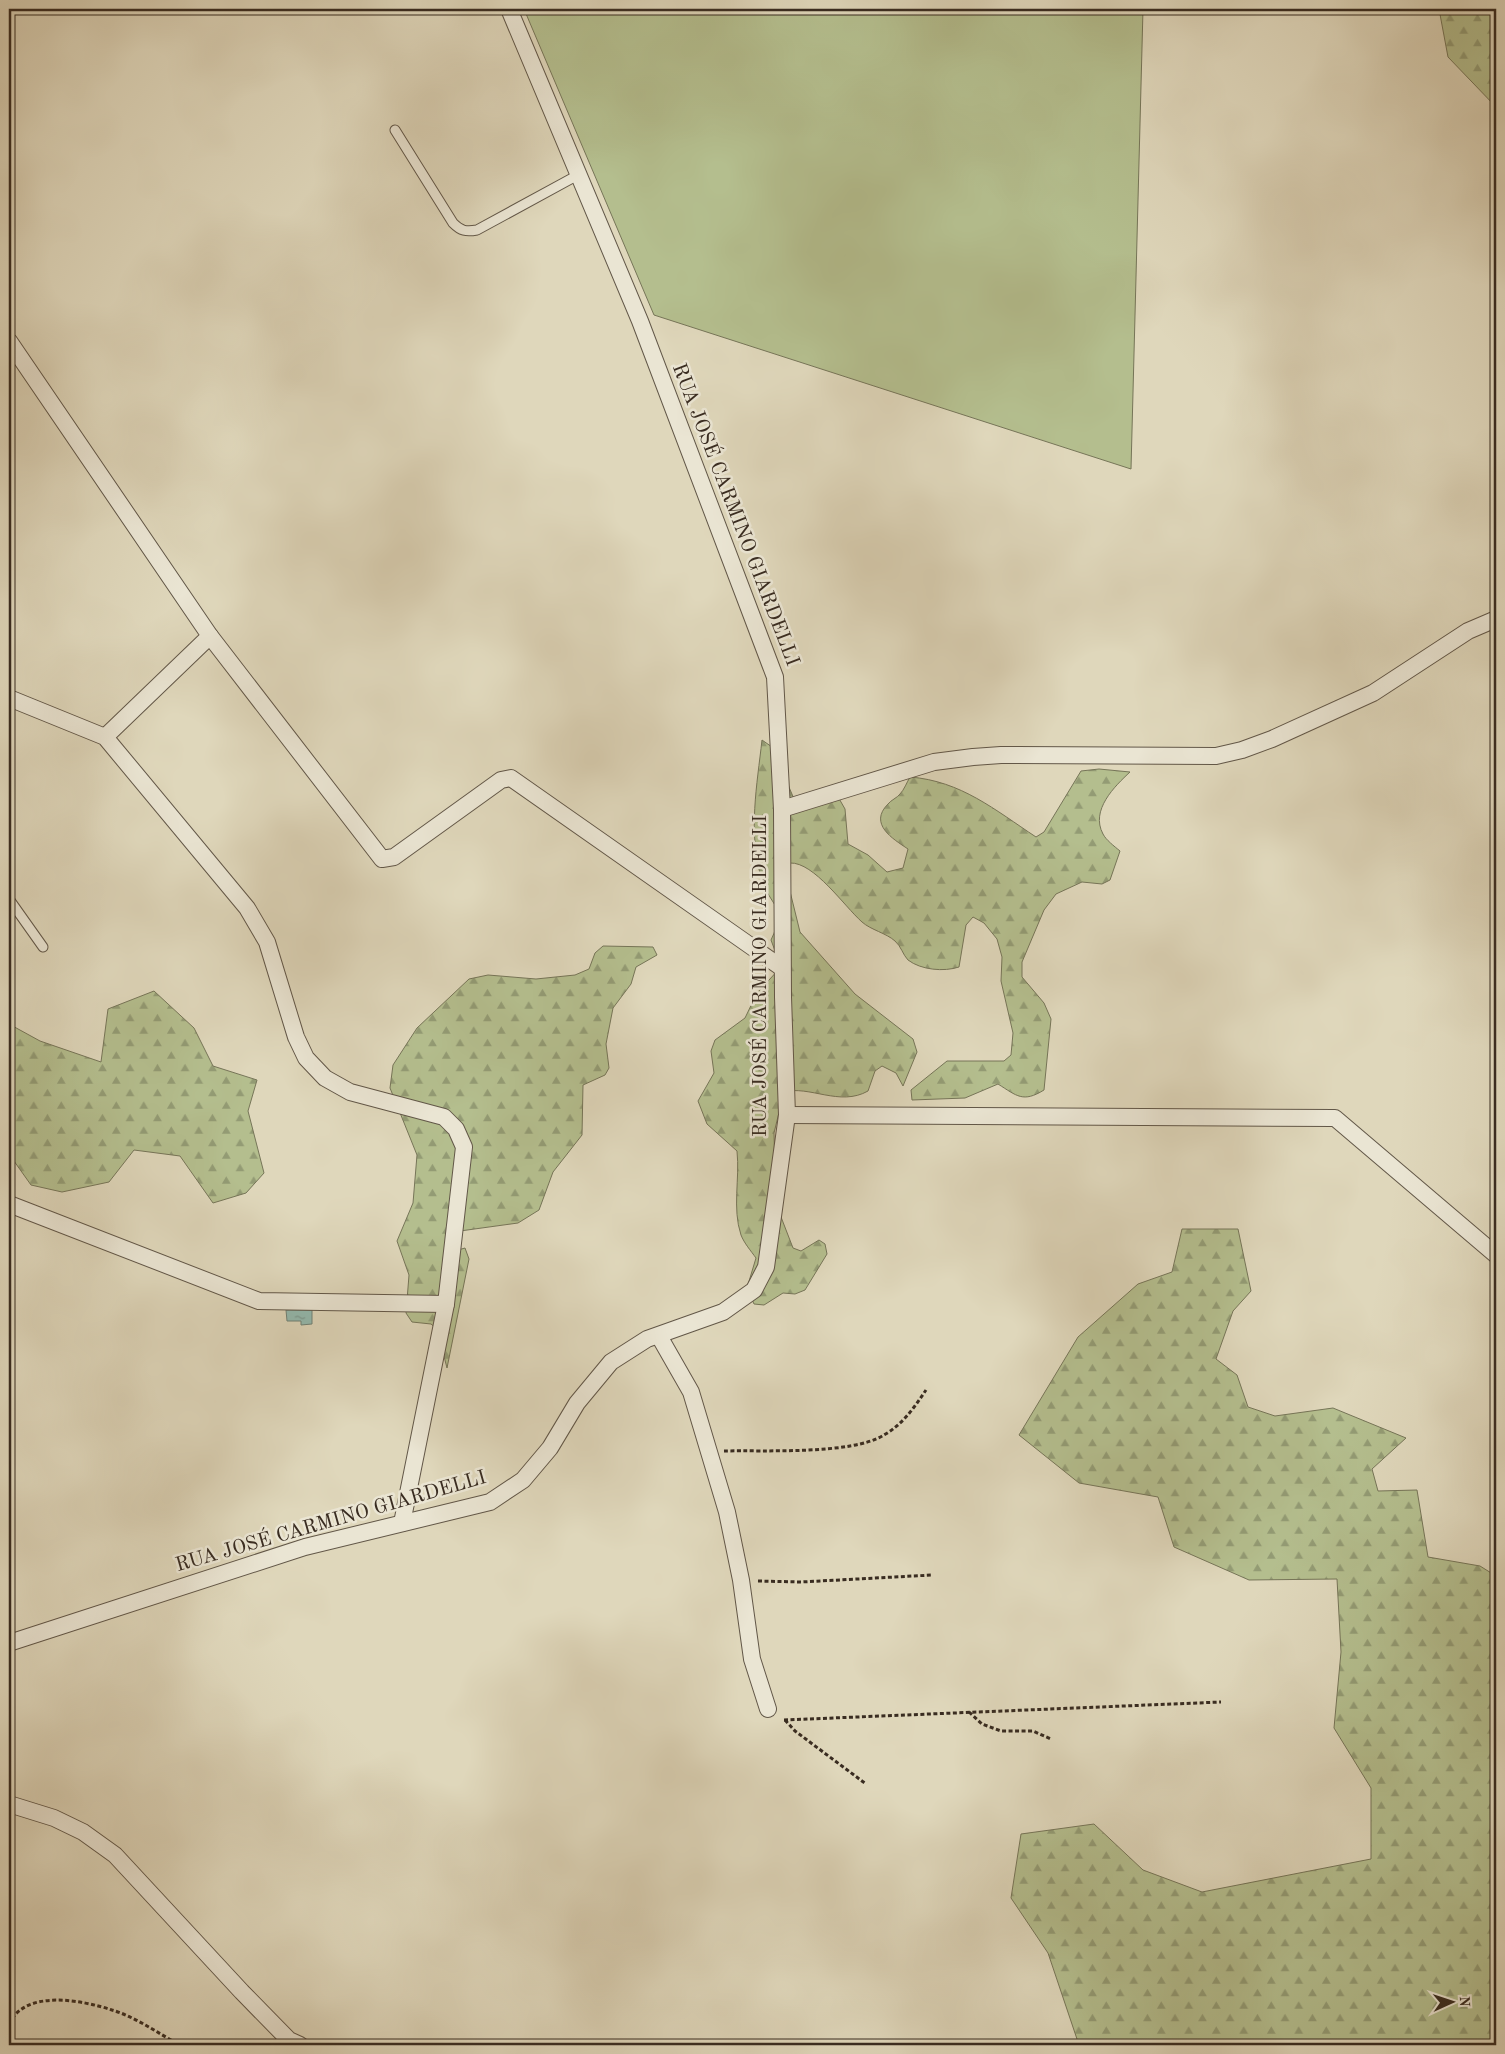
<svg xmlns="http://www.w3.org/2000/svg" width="1505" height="2054" viewBox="0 0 1505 2054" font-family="'Old Standard TT',serif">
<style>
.grass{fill:#b4be8e;stroke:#767558}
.forest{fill:url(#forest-firs);stroke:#767558}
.water{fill:url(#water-ripples);stroke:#6f8176}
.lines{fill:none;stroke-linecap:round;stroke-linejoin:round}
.lane-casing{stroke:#625748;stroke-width:11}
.street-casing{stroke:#625748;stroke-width:18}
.path{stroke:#392c21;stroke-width:3;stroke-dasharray:4 2.5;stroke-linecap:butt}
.lane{stroke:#eae5d3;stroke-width:9}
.street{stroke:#eae5d3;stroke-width:16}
.labels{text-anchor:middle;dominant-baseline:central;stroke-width:5;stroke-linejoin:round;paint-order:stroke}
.street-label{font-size:20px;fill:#392c21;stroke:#eae5d3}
</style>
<defs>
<pattern id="forest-firs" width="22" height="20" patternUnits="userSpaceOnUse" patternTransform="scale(1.25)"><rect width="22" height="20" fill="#b4be8e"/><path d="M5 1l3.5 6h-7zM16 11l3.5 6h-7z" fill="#939b74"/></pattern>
<pattern id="water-ripples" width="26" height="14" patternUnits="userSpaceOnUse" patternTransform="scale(1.25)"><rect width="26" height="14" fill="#93baaf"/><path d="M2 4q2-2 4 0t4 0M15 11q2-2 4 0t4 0" fill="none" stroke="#79978e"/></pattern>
</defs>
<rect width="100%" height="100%" fill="#dfd7bb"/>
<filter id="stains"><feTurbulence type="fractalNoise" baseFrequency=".004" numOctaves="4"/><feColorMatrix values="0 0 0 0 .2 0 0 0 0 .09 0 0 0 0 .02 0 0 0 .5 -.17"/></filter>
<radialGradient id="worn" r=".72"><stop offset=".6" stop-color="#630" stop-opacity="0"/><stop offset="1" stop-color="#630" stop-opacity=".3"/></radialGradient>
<!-- grass -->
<polygon class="grass" points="524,9 1143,9 1131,469 654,315"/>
<!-- forest -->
<g class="forest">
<polygon points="1439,9 1496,9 1496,107 1448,57"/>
<path d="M 762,740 L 772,747 L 797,806 L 837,795 L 845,809 L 848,844 L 868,855 L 887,872 L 903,868 L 908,849 C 893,839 868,824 888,804 C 891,800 897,798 900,794 C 904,790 907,782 910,777 C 961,781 995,810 1036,837 L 1044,832 L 1081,771 L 1099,769 L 1130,772 C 1115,786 1090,810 1103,834 C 1106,840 1114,846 1120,851 L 1110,880 L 1102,884 L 1082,882 L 1056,894 L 1044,910 L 1022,962 L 1022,977 L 1044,1003 L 1051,1019 L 1044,1090 C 1023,1103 1017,1096 998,1084 L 965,1098 L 912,1100 L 911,1090 L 947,1061 L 1004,1061 L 1011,1055 L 1013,1033 L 1001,981 L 1002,957 L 997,939 L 984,923 L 973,917 L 966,925 L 959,967 C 944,972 921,970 908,960 C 903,955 901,946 895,941 C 886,933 871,930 862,922 C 844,906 814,862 790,863 L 785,871 L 800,932 L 855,994 L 913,1039 L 917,1052 L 903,1086 L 896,1073 L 882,1066 L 875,1071 L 868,1091 C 840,1107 809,1085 784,1092 L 774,1133 L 776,1204 L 793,1248 L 801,1251 L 819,1240 L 825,1244 L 827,1254 L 805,1290 L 795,1294 L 783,1293 L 764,1305 L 754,1304 L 747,1288 L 756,1258 C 751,1251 744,1243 741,1235 C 732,1208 740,1179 737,1151 L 707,1124 L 698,1101 L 714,1073 L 711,1051 L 715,1040 L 745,1018 L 757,993 L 781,967 L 771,940 C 788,904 771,910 761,877 C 748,832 757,785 762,740 Z"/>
<polygon points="603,946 653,947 657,955 636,967 631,984 613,1008 606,1044 609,1068 605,1075 583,1085 582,1135 553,1172 539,1210 518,1223 460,1231 451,1252 465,1248 469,1259 447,1368 437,1329 431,1324 412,1322 406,1313 409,1275 397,1241 413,1203 417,1155 390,1088 393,1065 417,1028 469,979 488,975 536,979 575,975 589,969 595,953"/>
<polygon points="154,991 194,1028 213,1066 257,1080 248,1111 264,1173 246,1193 213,1203 180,1156 134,1150 109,1182 62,1192 31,1185 9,1154 9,1024 40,1041 101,1062 108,1009"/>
<polygon points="1182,1229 1238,1229 1251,1291 1233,1311 1216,1359 1237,1375 1248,1407 1275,1416 1333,1408 1406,1438 1372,1469 1378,1491 1417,1490 1428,1557 1480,1566 1496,1576 1496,2045 1079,2045 1048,1953 1011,1898 1021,1834 1094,1824 1143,1870 1202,1892 1371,1859 1371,1788 1334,1728 1341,1652 1337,1579 1249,1580 1174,1547 1158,1497 1079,1483 1019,1435 1078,1337 1138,1284 1172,1272"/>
</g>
<!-- water -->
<polygon class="water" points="286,1310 312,1310 312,1324 301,1325 301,1321 287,1321"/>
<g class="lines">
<defs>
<g id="lane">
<path d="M 395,130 L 453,223 C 461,231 466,232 477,230 L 578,175"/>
<polyline points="9,899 43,947"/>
</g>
<g id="street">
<polyline points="9,341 210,636 105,737"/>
<polyline points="210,636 382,859 394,857 501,780 511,778 782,968"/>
<polyline points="9,698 105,737 247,908 267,942 296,1037 306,1058 325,1078 350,1092 444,1117 456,1129 464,1147 446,1304 402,1523"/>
<polyline points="782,809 934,762 973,757 1001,755 1216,756 1242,750 1272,739 1373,693 1468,631 1496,619"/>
<polyline points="787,1115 1335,1118 1496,1255"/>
<polyline points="9,1204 259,1301 446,1304"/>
<polyline points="659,1336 691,1392 727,1512 741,1580 752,1659 768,1709"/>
<polyline points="9,1643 305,1547 490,1502 523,1480 550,1448 577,1403 611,1362 647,1339 723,1312 754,1290 766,1267 787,1115 783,997 782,809 775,677 640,321 509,9"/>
<polyline points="9,1804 54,1818 83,1832 115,1855 242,1992 289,2040 300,2045"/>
</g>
</defs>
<!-- lane casing -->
<use href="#lane" class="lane-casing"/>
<!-- street casing -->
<use href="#street" class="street-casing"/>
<!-- path -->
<g class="path">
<path d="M 724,1451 C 764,1450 852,1455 884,1435 C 903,1424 914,1408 926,1390"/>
<polyline points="758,1581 801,1582 932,1575"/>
<polyline points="969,1712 982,1724 1001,1731 1033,1731 1051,1739"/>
<polyline points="784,1720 1221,1702"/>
<polyline points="785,1720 795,1731 866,1784"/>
<path d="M 9,2024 C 25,1989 82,2000 112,2010 C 136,2017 159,2034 180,2045"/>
<polyline points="9,2039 13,2045"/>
</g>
<!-- lane -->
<use href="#lane" class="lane"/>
<!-- street -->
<use href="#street" class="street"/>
</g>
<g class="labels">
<!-- street labels -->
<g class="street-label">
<text transform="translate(735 515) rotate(69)">RUA JOSÉ CARMINO GIARDELLI</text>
<text transform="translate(761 976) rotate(-90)">RUA JOSÉ CARMINO GIARDELLI</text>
<text transform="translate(331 1522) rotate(-16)">RUA JOSÉ CARMINO GIARDELLI</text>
</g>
</g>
<!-- margin -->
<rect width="1505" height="2054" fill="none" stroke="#dfd7bb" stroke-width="30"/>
<rect x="10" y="10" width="1485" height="2034" fill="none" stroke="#392c21" stroke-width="2.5"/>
<rect x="15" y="15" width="1475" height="2024" fill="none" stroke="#392c21"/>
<!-- north arrow -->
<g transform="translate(1452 2002) rotate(87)" stroke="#eae5d3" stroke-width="4" paint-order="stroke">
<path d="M0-4L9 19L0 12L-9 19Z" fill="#392c21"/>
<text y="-8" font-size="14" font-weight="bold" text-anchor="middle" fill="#392c21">N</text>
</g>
<rect width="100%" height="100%" filter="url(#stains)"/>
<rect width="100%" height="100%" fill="url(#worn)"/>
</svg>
